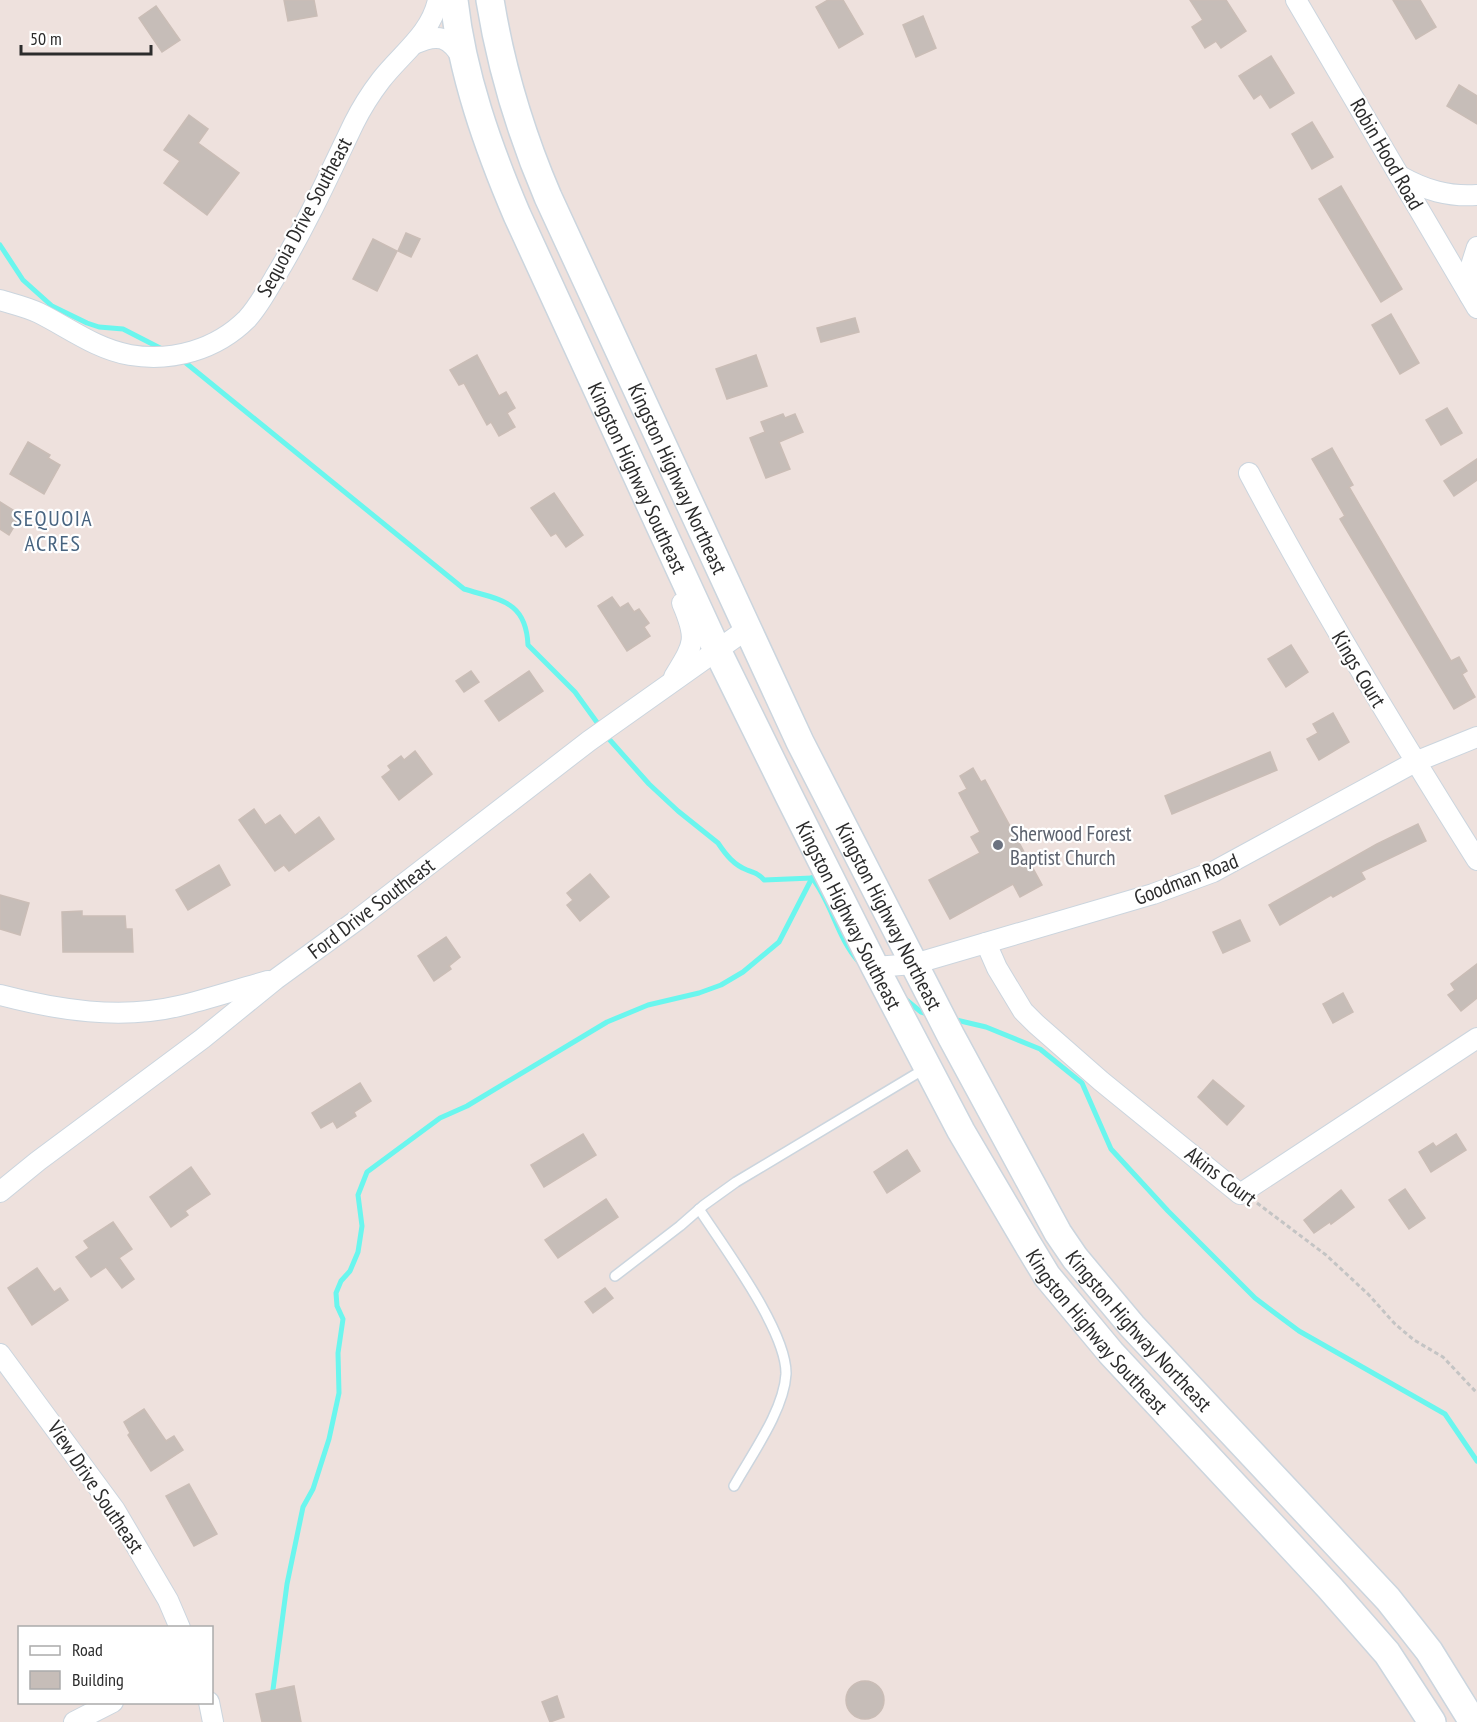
<svg xmlns="http://www.w3.org/2000/svg" width="1477" height="1722" viewBox="0 0 1477 1722" font-family="'PT Sans Narrow',sans-serif">
<style>
.lines{fill:none;stroke-linecap:round;stroke-linejoin:round}
.stream{stroke:#6af6ee;stroke-width:5}
.building{fill:#c6bdb8;stroke:#cabdb6;stroke-width:1.5}
.lane-casing{stroke:#cbd5de;stroke-width:12}
.street-casing{stroke:#cbd5de;stroke-width:22}
.secondary-casing{stroke:#cbd5de;stroke-width:30}
.path{stroke:#c4c4c4;stroke-width:3;stroke-dasharray:4.5 3;stroke-linecap:butt}
.lane{stroke:#fff;stroke-width:9}
.street{stroke:#fff;stroke-width:20}
.secondary{stroke:#fff;stroke-width:27}
.worship-dot{fill:#6b7280;stroke:#fff;stroke-width:2}
.labels{text-anchor:middle;dominant-baseline:central;stroke-width:4.5;stroke-linejoin:round;paint-order:stroke}
.street-label{font-size:21px;fill:#2c2c2c;stroke:#fff}
.worship-label{font-size:21px;fill:#5b616d;stroke:#fff;text-anchor:start}
.neighbourhood-label{font-size:22px;letter-spacing:1.5px;fill:#486480;stroke:#fff}
</style>
<rect width="100%" height="100%" fill="#eee1dd"/>
<g class="lines">
<!-- stream -->
<g class="stream">
<polyline points="0,245 23,280 52,306 87,323 99,327 123,329 162,349"/>
<path d="M 181,359 L 464,589 C 499,600 526,600 528,645 L 575,692 L 609,739 L 649,784 L 678,811 L 718,843 C 726,855 734,865 747,870 C 755,873 759,874 764,880 L 812,878"/>
<path d="M 812,878 C 832,903 837,938 859,962"/>
<polyline points="904,998 921,1012 928,1014"/>
<polyline points="952,1019 986,1027 1040,1049 1082,1083 1111,1149 1168,1211 1255,1298 1299,1331 1445,1414 1477,1461"/>
<polyline points="272,1697 287,1584 303,1507 313,1489 329,1439 339,1393 338,1353 343,1319 337,1306 336,1293 341,1281 350,1271 358,1252 362,1226 358,1195 367,1172 440,1118 467,1106 607,1022 648,1005 699,993 721,985 743,972 779,942 812,878"/>
</g>
</g>
<!-- building -->
<g class="building">
<polygon points="284,0 314,0 317,16 288,21"/>
<polygon points="828,0 843,0 863,34 839,48 816,7"/>
<polygon points="1190,0 1226,0 1246,31 1221,48 1216,41 1205,48 1192,27 1203,20"/>
<polygon points="1393,0 1420,0 1436,27 1416,39"/>
<polygon points="156,6 180,40 162,52 139,18"/>
<polygon points="923,16 936,48 916,57 903,25"/>
<polygon points="1271,56 1294,93 1270,108 1261,94 1254,99 1239,76"/>
<polygon points="1459,85 1477,96 1477,124 1447,106"/>
<polygon points="189,115 208,129 198,143 239,173 207,215 164,183 180,161 164,150"/>
<polygon points="1312,122 1333,157 1312,169 1292,134"/>
<polygon points="1341,186 1402,289 1381,302 1319,199"/>
<polygon points="406,233 420,239 411,257 398,251"/>
<polygon points="373,239 397,251 377,291 353,279"/>
<polygon points="1391,314 1419,363 1400,374 1372,325"/>
<polygon points="855,318 859,332 821,342 817,328"/>
<polygon points="477,355 499,396 506,392 515,408 507,413 515,427 499,436 491,422 487,425 464,383 459,385 450,370"/>
<polygon points="756,355 767,386 727,399 716,369"/>
<polygon points="1447,408 1462,433 1441,445 1426,420"/>
<polygon points="783,414 785,418 795,414 803,432 779,442 790,469 766,478 750,438 765,432 761,422"/>
<polygon points="28,442 50,455 48,458 60,465 44,494 10,474"/>
<polygon points="1332,448 1353,485 1349,487 1451,661 1459,657 1467,671 1462,674 1475,697 1454,709 1340,519 1345,516 1312,459"/>
<polygon points="1477,459 1477,480 1454,496 1444,481"/>
<polygon points="554,493 583,535 566,547 556,533 551,536 531,508"/>
<polygon points="0,502 21,515 9,535 0,529"/>
<polygon points="612,597 620,608 628,603 634,612 639,609 649,623 644,627 650,636 627,651 598,606"/>
<polygon points="1291,645 1308,672 1286,687 1268,659"/>
<polygon points="471,671 479,682 464,692 456,681"/>
<polygon points="529,671 543,691 499,721 485,701"/>
<polygon points="1333,713 1349,742 1319,760 1307,739 1318,733 1313,724"/>
<polygon points="415,751 432,774 399,800 382,777 391,770 388,766 401,756 404,760"/>
<polygon points="1270,752 1277,770 1172,814 1165,796"/>
<polygon points="973,768 981,782 985,780 1042,885 1020,897 1013,884 950,919 929,880 980,853 971,837 980,832 959,793 967,789 960,776"/>
<polygon points="254,809 265,825 280,815 295,835 319,817 334,839 289,871 284,865 275,871 239,820"/>
<polygon points="1418,824 1426,841 1361,872 1365,879 1333,897 1331,895 1280,925 1269,905 1377,844"/>
<polygon points="219,865 230,885 188,910 176,890"/>
<polygon points="590,874 609,897 580,921 567,905 573,900 567,893"/>
<polygon points="0,895 29,903 20,935 0,929"/>
<polygon points="82,911 82,916 125,916 126,929 132,929 133,952 63,952 62,912"/>
<polygon points="1240,920 1250,941 1223,953 1213,932"/>
<polygon points="446,937 460,957 449,966 451,969 434,981 418,956"/>
<polygon points="1477,964 1477,998 1461,1011 1448,995 1455,990 1451,984"/>
<polygon points="1343,993 1353,1012 1333,1023 1323,1004"/>
<polygon points="1213,1080 1244,1106 1227,1125 1198,1097"/>
<polygon points="360,1083 371,1101 354,1112 356,1116 337,1128 333,1121 321,1128 312,1113"/>
<polygon points="583,1134 596,1155 544,1187 531,1165"/>
<polygon points="1456,1134 1466,1150 1431,1172 1419,1152 1433,1143 1436,1147"/>
<polygon points="907,1150 920,1171 887,1193 874,1172"/>
<polygon points="191,1167 210,1194 185,1211 188,1215 171,1227 150,1197"/>
<polygon points="1405,1189 1425,1218 1409,1229 1389,1200"/>
<polygon points="1341,1190 1354,1207 1331,1224 1330,1222 1314,1233 1304,1220"/>
<polygon points="606,1199 618,1217 558,1258 545,1240"/>
<polygon points="113,1222 132,1249 119,1258 134,1279 122,1288 106,1267 91,1277 76,1257 89,1248 84,1241"/>
<polygon points="37,1268 54,1292 60,1288 68,1300 32,1325 8,1288"/>
<polygon points="605,1288 613,1298 593,1313 585,1302"/>
<polygon points="144,1409 166,1441 174,1436 183,1450 151,1471 128,1435 130,1433 124,1422"/>
<polygon points="189,1484 217,1534 194,1546 166,1496"/>
<circle cx="865" cy="1700" r="19"/>
<polygon points="294,1686 301,1722 262,1722 256,1694"/>
<polygon points="557,1696 564,1717 550,1722 542,1702"/>
</g>
<g class="lines">
<defs>
<g id="lane">
<path d="M 699,1209 C 723,1246 787,1331 786,1374 C 784,1410 752,1454 734,1486"/>
<polyline points="615,1276 680,1226 704,1205 736,1182 926,1068"/>
</g>
<g id="street">
<polyline points="1296,0 1477,308"/>
<path d="M 414,44 C 438,33 449,36 463,59"/>
<path d="M 1400,176 C 1425,190 1448,197 1477,195"/>
<polyline points="1470,296 1469,272 1477,247"/>
<path d="M 0,300 C 13,304 27,307 39,313 C 69,328 96,349 130,355 C 172,362 216,350 247,319 C 258,307 267,291 275,277 C 305,228 329,175 354,123 C 361,109 371,93 381,80 C 401,54 431,34 438,0"/>
<path d="M 1249,473 C 1319,605 1397,733 1477,860"/>
<path d="M 674,677 C 694,644 698,640 682,603"/>
<polyline points="986,943 997,968 1023,1011 1036,1024 1101,1081 1240,1194 1477,1038"/>
<polyline points="875,967 914,964 1153,894 1213,872 1415,762 1477,737"/>
<path d="M 0,995 C 57,1010 120,1020 179,1006 C 209,999 238,989 268,981"/>
<polyline points="0,1192 38,1161 202,1039 276,979 357,920 589,741 747,629"/>
<polyline points="0,1354 115,1510 168,1600 180,1628"/>
<polyline points="209,1702 213,1722"/>
<polyline points="74,1722 113,1702"/>
</g>
<g id="secondary">
<path id="s1" d="M 454,0 C 462,74 488,147 517,215 L 717,650 L 789,796 L 875,967 L 961,1131 L 1027,1243 L 1047,1276 L 1111,1353 L 1330,1588 L 1387,1653 L 1432,1722"/>
<path id="s2" d="M 490,0 C 501,68 521,134 548,197 L 800,742 L 951,1036 L 1058,1233 L 1075,1258 L 1132,1326 L 1388,1599 L 1429,1651 L 1473,1722"/>
</g>
</defs>
<!-- lane casing -->
<use href="#lane" class="lane-casing"/>
<!-- street casing -->
<use href="#street" class="street-casing"/>
<!-- secondary casing -->
<use href="#secondary" class="secondary-casing"/>
<!-- path -->
<polyline class="path" points="1257,1203 1326,1255 1369,1295 1395,1324 1414,1340 1443,1357 1477,1393"/>
<!-- lane -->
<use href="#lane" class="lane"/>
<!-- street -->
<use href="#street" class="street"/>
<!-- secondary -->
<use href="#secondary" class="secondary"/>
</g>
<!-- markers -->
<circle class="worship-dot" cx="998" cy="845" r="6"/>
<g class="labels">
<!-- street labels -->
<g class="street-label">
<text transform="translate(1387 154) rotate(60)">Robin Hood Road</text>
<text transform="translate(304 217) rotate(-62)">Sequoia Drive Southeast</text>
<text stroke="none"><textPath href="#s1" startOffset="514">Kingston Highway Southeast</textPath></text>
<text stroke="none"><textPath href="#s2" startOffset="516">Kingston Highway Northeast</textPath></text>
<text transform="translate(1359 669) rotate(59)">Kings Court</text>
<text transform="translate(1186 879) rotate(-21)">Goodman Road</text>
<text transform="translate(371 908) rotate(-37)">Ford Drive Southeast</text>
<text stroke="none"><textPath href="#s1" startOffset="1000">Kingston Highway Southeast</textPath></text>
<text stroke="none"><textPath href="#s2" startOffset="1002">Kingston Highway Northeast</textPath></text>
<text transform="translate(1221 1176) rotate(37)">Akins Court</text>
<text stroke="none"><textPath href="#s2" startOffset="1488">Kingston Highway Northeast</textPath></text>
<text stroke="none"><textPath href="#s1" startOffset="1486">Kingston Highway Southeast</textPath></text>
<text transform="translate(96 1487) rotate(56)">View Drive Southeast</text>
</g>
<!-- worship labels -->
<g class="worship-label">
<text x="1010" y="833">Sherwood Forest<tspan x="1010" dy="24">Baptist Church</tspan></text>
</g>
<!-- neighbourhood labels -->
<g class="neighbourhood-label">
<text x="53" y="518">SEQUOIA<tspan x="53" dy="25">ACRES</tspan></text>
</g>
</g>
<!-- legend -->
<rect x="18" y="1626" width="195" height="78" fill="#ffffff" stroke="#ababab" stroke-width="1.5"/>
<rect x="30" y="1646" width="30" height="9" fill="#ffffff" stroke="#ababab" stroke-width="1.5"/>
<text x="72" y="1656" font-size="18" fill="#2c2c2c">Road</text>
<rect x="30" y="1671" width="30" height="18" fill="#c6bdb8" stroke="#ababab" stroke-width="1.5"/>
<text x="72" y="1686" font-size="18" fill="#2c2c2c">Building</text>
<!-- scale -->
<path d="M21 45v9h130v-9" fill="none" stroke="#2c2c2c" stroke-width="3"/>
<text x="30" y="45" font-size="18" fill="#2c2c2c" stroke="#ffffff" stroke-width="4.5" paint-order="stroke">50 m</text>
</svg>
